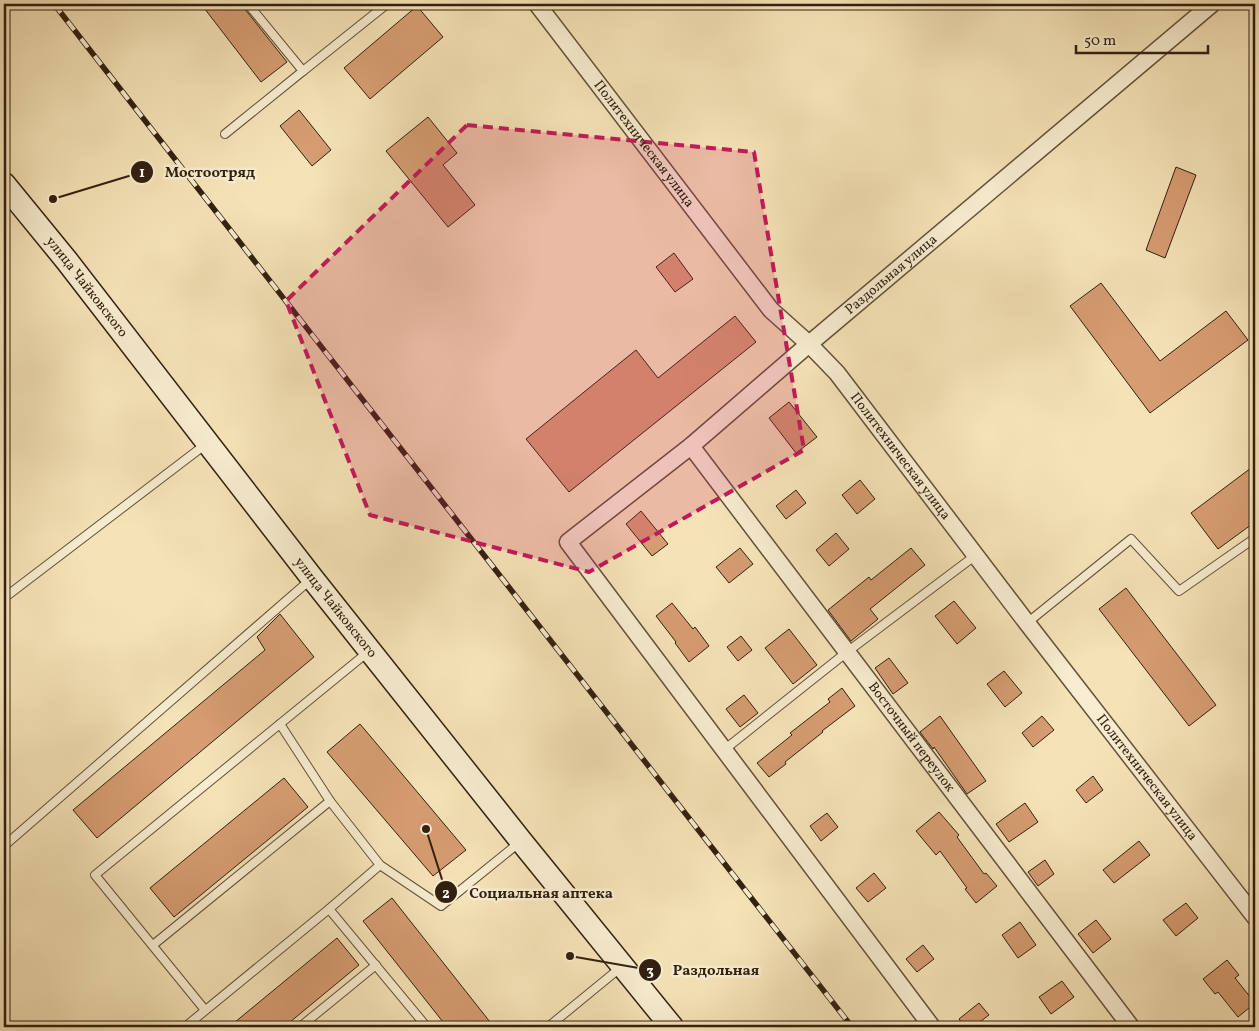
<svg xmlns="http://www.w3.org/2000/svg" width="1259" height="1031" viewBox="0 0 1259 1031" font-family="Vollkorn,serif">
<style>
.building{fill:#d69c72;stroke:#322010}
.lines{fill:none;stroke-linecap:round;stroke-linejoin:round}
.lane-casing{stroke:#63513a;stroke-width:10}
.street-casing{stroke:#63513a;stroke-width:19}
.secondary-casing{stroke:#322010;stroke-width:25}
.lane{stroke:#f8edd0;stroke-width:8}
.street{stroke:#f8edd0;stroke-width:16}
.secondary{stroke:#f8edd0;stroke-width:22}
.rail-casing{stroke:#322010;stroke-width:5.5}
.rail{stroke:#f8edd0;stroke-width:4;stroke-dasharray:11;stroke-linecap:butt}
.marked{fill:#c2185b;fill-opacity:0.2;stroke:#c2185b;stroke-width:4;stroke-dasharray:10 6;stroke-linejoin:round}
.labels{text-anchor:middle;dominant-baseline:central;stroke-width:5;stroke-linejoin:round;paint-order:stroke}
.street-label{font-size:14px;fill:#322010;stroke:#f8edd0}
.leader{fill:none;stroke:#322010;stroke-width:2}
.callout-dot{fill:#322010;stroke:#f8edd0;stroke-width:2}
.mark-label{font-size:15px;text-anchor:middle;font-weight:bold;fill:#fff}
.callout-label{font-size:15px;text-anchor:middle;font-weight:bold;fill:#322010;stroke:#f8edd0;stroke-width:5;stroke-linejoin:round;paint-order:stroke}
</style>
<rect width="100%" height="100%" fill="#f5e3b7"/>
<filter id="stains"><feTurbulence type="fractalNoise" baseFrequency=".004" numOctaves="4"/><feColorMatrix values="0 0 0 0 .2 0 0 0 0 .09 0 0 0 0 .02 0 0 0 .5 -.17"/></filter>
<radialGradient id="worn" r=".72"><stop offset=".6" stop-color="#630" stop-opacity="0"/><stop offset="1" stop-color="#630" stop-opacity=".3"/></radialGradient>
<!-- building -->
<g class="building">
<polygon points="201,4 242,4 244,8 287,62 261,82"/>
<polygon points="417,6 443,37 370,99 344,68"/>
<polygon points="299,110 331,150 312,166 280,126"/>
<polygon points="428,117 457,153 443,165 475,205 448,227 386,151"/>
<polygon points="1176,167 1196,175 1165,258 1146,250"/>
<polygon points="674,253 693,279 675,292 656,267"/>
<polygon points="1101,283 1160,361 1226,311 1248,340 1150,413 1070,306"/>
<polygon points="735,316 756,342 569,492 526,439 636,350 658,378"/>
<polygon points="789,402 817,437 796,453 769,418"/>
<polygon points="1255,465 1255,522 1218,549 1191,513"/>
<polygon points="860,480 875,499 857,514 842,495"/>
<polygon points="796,490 806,503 786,519 776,506"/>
<polygon points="641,511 668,544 652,556 626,524"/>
<polygon points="836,533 849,549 829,566 816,550"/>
<polygon points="740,548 753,564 729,583 716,567"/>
<polygon points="911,548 925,565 870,609 878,619 851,641 828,610 869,577 871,580"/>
<polygon points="1126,588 1216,705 1189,726 1099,609"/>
<polygon points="954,601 976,628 957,644 935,616"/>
<polygon points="672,603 693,629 695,627 709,646 689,662 675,643 676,642 656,616"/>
<polygon points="280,614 314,657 97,838 73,810 265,650 257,637"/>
<polygon points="789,629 817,665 793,684 765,648"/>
<polygon points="741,636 752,650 738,661 727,647"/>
<polygon points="889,658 908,683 893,694 875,668"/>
<polygon points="1004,671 1022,693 1005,707 987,684"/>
<polygon points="842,688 855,706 822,731 823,732 785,762 786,764 769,777 757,763 792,735 790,733 830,702 828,699"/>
<polygon points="744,695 758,713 740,727 726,709"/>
<polygon points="940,716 986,781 967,794 934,747 933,749 920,732"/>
<polygon points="1042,716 1054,730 1033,747 1022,733"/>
<polygon points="360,724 466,850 433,876 327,752"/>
<polygon points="1093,776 1103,790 1086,803 1076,790"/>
<polygon points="284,778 308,807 174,917 150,888"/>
<polygon points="1025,803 1038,822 1009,842 996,824"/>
<polygon points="939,812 959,835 957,837 984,874 986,873 997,886 976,903 965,889 967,888 940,851 936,855 916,831"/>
<polygon points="827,813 838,827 821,841 810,826"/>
<polygon points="1139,841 1150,855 1114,883 1103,870"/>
<polygon points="1045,860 1054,874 1038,886 1028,872"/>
<polygon points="874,873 886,888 868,902 856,888"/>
<polygon points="392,898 494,1027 447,1027 363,921"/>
<polygon points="1186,903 1198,918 1176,936 1163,920"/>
<polygon points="1096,920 1111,939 1093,953 1078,934"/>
<polygon points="1020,922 1036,945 1018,958 1002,935"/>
<polygon points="337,938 359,965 284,1027 229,1027"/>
<polygon points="923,945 934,959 917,972 906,959"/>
<polygon points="1227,960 1239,975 1235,978 1255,1003 1238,1017 1218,992 1215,994 1203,979"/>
<polygon points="1062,981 1074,997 1051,1014 1039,997"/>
<polygon points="979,1003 989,1015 973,1027 965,1027 959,1019"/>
</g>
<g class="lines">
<defs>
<g id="lane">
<polyline points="248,4 303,71 387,4"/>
<polyline points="225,134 303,71"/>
<polyline points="4,598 206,444"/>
<polyline points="1027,623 1131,539 1179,591 1255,538"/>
<polyline points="280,724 330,801 380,865 441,906 520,842"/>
<polyline points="724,750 847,652 976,555"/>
<polyline points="4,846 310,580"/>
<polyline points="329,909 426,1026"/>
<polyline points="153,945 330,801"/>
<polyline points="205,1010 95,875 368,652"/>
<polyline points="185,1027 329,909 380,865"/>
<polyline points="300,1027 376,965"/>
<polyline points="548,1027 620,968"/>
</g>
<g id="street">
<path id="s1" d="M 537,4 L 771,310 L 809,344 L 837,373 L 1027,623 L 1255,917"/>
<path id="s2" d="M 691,446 L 1131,1027"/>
<path id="s3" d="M 932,1027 L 568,542 L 691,446 L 809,344 L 1212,4"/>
</g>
<g id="secondary">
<path id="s4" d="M 4,184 L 67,261 L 312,578 L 521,841 L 672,1027"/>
</g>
</defs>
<!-- lane casing -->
<use href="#lane" class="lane-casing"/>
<!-- street casing -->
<use href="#street" class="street-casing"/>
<!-- secondary casing -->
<use href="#secondary" class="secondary-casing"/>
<!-- lane -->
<use href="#lane" class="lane"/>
<!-- street -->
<use href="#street" class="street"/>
<!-- secondary -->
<use href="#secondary" class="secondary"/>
<defs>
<polyline id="rail" points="54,4 852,1027"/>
</defs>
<!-- rail casing -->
<use href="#rail" class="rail-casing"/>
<!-- rail -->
<use href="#rail" class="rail"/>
</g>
<!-- marked area -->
<path class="marked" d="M 467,125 L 754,152 L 804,450 L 589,572 L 370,515 L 286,301 Z"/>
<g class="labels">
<!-- street labels -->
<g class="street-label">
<text stroke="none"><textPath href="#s1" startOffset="176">Политехническая улица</textPath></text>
<text stroke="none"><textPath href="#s3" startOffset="1026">Раздольная улица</textPath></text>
<text stroke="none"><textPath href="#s4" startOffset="132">улица Чайковского</textPath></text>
<text stroke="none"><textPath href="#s1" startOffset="581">Политехническая улица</textPath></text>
<text stroke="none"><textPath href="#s4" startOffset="538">улица Чайковского</textPath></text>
<text stroke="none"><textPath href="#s2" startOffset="365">Восточный переулок</textPath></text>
<text stroke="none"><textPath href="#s1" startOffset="986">Политехническая улица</textPath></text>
</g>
</g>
<!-- callouts -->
<path class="leader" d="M53 199L142 172M426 829L446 892M570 956L650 970"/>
<g class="callout-dot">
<circle cx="53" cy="199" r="5"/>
<circle cx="426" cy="829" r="5"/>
<circle cx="570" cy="956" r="5"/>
<circle cx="142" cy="172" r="12"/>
<circle cx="446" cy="892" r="12"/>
<circle cx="650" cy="970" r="12"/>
</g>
<g class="mark-label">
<text x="142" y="177">1</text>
<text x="446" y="898">2</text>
<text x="650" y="975">3</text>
</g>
<g class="callout-label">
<text x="210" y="177">Мостоотряд</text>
<text x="541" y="898">Социальная аптека</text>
<text x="716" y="975">Раздольная</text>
</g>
<!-- margin -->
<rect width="1259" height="1031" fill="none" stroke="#f5e3b7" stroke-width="20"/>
<rect x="5" y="5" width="1249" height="1021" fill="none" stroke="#322010" stroke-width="2.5"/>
<rect x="10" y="10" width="1239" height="1011" fill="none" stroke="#322010"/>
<!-- scale -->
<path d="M1076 45v8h132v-8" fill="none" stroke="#322010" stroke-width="2.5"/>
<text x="1084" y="45" font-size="15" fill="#322010" stroke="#f8edd0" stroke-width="4" paint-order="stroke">50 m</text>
<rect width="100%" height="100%" filter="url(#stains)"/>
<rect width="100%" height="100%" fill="url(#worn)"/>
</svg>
